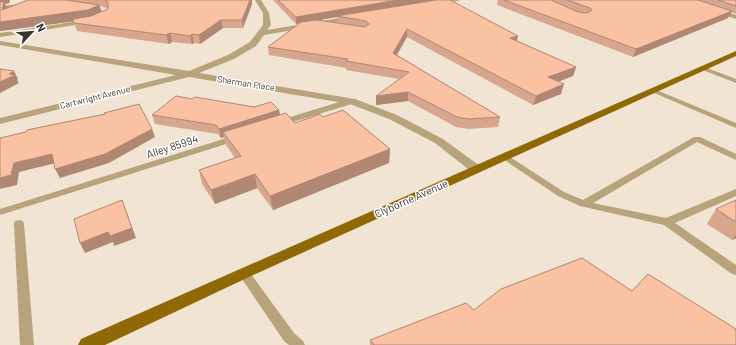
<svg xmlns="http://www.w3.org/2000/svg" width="736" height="345" viewBox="0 0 736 345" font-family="Barlow,sans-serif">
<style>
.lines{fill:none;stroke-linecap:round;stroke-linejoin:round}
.lane{fill:#b7a37c;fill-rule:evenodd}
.street{fill:#b7a37c;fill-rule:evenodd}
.primary{fill:#8e6906;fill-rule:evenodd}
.wall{fill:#d7a68c;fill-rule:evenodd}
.shaded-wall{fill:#af8772}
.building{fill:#fac1a3;stroke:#af8772}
.labels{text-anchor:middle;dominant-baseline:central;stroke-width:3;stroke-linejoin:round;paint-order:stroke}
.far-street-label{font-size:9px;fill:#38322b;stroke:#fff}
.street-label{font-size:11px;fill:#38322b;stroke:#fff}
</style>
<rect width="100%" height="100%" fill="#f2e4d2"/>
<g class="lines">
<!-- lane -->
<g class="lane">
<polygon points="22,4 24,4 24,6 0,10 0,6"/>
<polygon points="86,20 88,21 88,23 0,37 0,33"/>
<polygon points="702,66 736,79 736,83 700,69 700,67"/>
<polygon points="654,89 736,123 736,128 652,92 652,90"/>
<polygon points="349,99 352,99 356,101 355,103 283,125 277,125 276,123 277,121"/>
<polygon points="233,136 239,136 240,138 239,140 0,215 0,209"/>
<polygon points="694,137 700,137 736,154 736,160 697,142 593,203 666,218 736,189 736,196 675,223 736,265 736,275 732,274 664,225 580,206 558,196 500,157 501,155 507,155 564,192 583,200"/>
<polygon points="19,220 23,221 24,224 34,345 20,345 14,224 15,221"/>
<polygon points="244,269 248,270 294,333 303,341 305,345 289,345 284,341 240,276 238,273 240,270"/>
</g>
<!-- street -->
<g class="street">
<polygon points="255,0 261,0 269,13 271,25 267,30 352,16 355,18 352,20 264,35 256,46 234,59 199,73 355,99 397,115 443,139 480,166 482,169 480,172 472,172 435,143 389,119 350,104 189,77 0,124 0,118 176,75 0,45 0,41 189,71 228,55 250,42 263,25 263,13"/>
<polygon points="447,0 461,0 436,6 433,4"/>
<polygon points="679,0 689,0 736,15 736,19"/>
</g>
<!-- primary -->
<polygon class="primary" points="736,51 736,56 249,277 105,345 78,345 81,339"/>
</g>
<!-- wall -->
<g class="wall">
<path d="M 0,0 L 10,0 L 9,3 L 5,4 L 7,8 L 28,0 L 252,0 L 252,4 L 243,28 L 223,28 L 200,44 L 194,43 L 192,44 L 172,42 L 169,44 L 77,31 L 74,21 L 0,31 ZM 100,6 L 107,8 L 108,9 L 102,12 Z"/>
<path d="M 273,0 L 450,0 L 517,41 L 576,67 L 573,76 L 558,82 L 561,94 L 533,105 L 407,37 L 397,55 L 500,117 L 498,127 L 468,129 L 456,127 L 408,101 L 376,105 L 399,79 L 346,70 L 346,68 L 269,55 L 268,47 L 300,23 L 296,24 ZM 337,17 L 337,23 L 319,20 Z"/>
<polygon points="498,0 736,0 736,14 731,12 728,18 633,57 497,5"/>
<polygon points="152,115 280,115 295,123 323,117 390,149 389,163 273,210 257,188 215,204 202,184 199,170 235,158 226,145 224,137 221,138 218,134 155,124"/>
<polygon points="736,200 736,239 735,239 732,240 707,224 716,209"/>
<polygon points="632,291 736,345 370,345 370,340 474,310"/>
</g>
<!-- shaded-wall -->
<g class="shaded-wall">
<polygon points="0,0 10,0 9,3 5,4 8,10 6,19 0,6"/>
<polygon points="250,0 252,0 252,4 243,28 242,20"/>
<polygon points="398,0 437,0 337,16 337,17 296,24 296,17"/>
<polygon points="99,5 102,13 92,19 0,31 0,22"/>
<polygon points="732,11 728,18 633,57 636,49"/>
<polygon points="221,20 223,28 200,44 199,35"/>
<polygon points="407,29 407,37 393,61 393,53"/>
<polygon points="170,33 172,42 169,44 166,35"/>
<polygon points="192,34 194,43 192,44 190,36"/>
<polygon points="518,36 516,44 510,38"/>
<polygon points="576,67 573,76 546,86 548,77"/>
<polygon points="14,71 18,79 17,80 19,83 0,93 0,82 9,74"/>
<polygon points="564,84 561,94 533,105 536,96"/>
<polygon points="408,92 408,101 376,105 376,96"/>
<polygon points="279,110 281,119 223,132 224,137 221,138 219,129"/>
<polygon points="152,129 155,137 109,163 60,178 55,169"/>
<polygon points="390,149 389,163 273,210 270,196"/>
<polygon points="52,154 56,163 19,172 17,185 0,189 0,178 14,163"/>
<polygon points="255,174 257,188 215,204 211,190"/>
<polygon points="122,200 136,238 114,246 113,242 85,253 80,243"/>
<polygon points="736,235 736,238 732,240"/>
</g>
<!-- building -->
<g class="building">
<polygon points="28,0 66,0 99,5 88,10 0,22 0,2 4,2 2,10"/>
<polygon points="105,0 250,0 242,20 221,20 199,35 192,34 190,36 170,33 166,35 74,23 73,19 91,16 108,9 108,2"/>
<polygon points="278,0 398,0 296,17"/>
<polygon points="436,0 450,0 518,36 510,38 576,67 548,77 564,84 536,96 407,29 393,53 500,117 469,119 457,117 408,92 376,96 409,72 346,61 348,59 268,47 301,22 317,20 365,27 369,24 366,21 337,16"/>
<polygon points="504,0 551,0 578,12 587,13 592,10 590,8 567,0 698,0 732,11 636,49"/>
<polygon points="718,0 736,0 736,6"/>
<polygon points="0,69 14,71 9,74 15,75 0,82"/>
<polygon points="176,96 192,99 195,97 254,107 271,102 279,110 219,129 216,125 152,115"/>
<polygon points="139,104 152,129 105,154 55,169 52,154 14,163 11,175 0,178 0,138 26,132 27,130 105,114 104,113"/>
<polygon points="343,110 390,149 270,196 255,174 211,190 199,170 241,156 223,132 286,113 295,123 320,114 323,117"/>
<polygon points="122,200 132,228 110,236 108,232 80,243 74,219"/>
<polygon points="736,200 736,222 716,209"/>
<polygon points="582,258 632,291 648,274 736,329 736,345 374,345 370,340 466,303 474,310 501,289"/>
</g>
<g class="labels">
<!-- far-street labels -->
<g class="far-street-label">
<text transform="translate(246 83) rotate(9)">Sherman Place</text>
<text transform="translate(95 97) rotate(-14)">Cartwright Avenue</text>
</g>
<!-- street labels -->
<g class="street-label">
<text transform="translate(172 146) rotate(-18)">Alley 85994</text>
<text transform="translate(411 198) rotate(-24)">Clyborne Avenue</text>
</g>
</g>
<!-- north arrow -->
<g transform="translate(32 32) rotate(64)" stroke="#ffffff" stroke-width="3" paint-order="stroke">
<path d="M0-3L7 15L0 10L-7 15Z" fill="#38322b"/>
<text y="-6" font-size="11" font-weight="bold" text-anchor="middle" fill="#38322b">N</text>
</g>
</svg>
